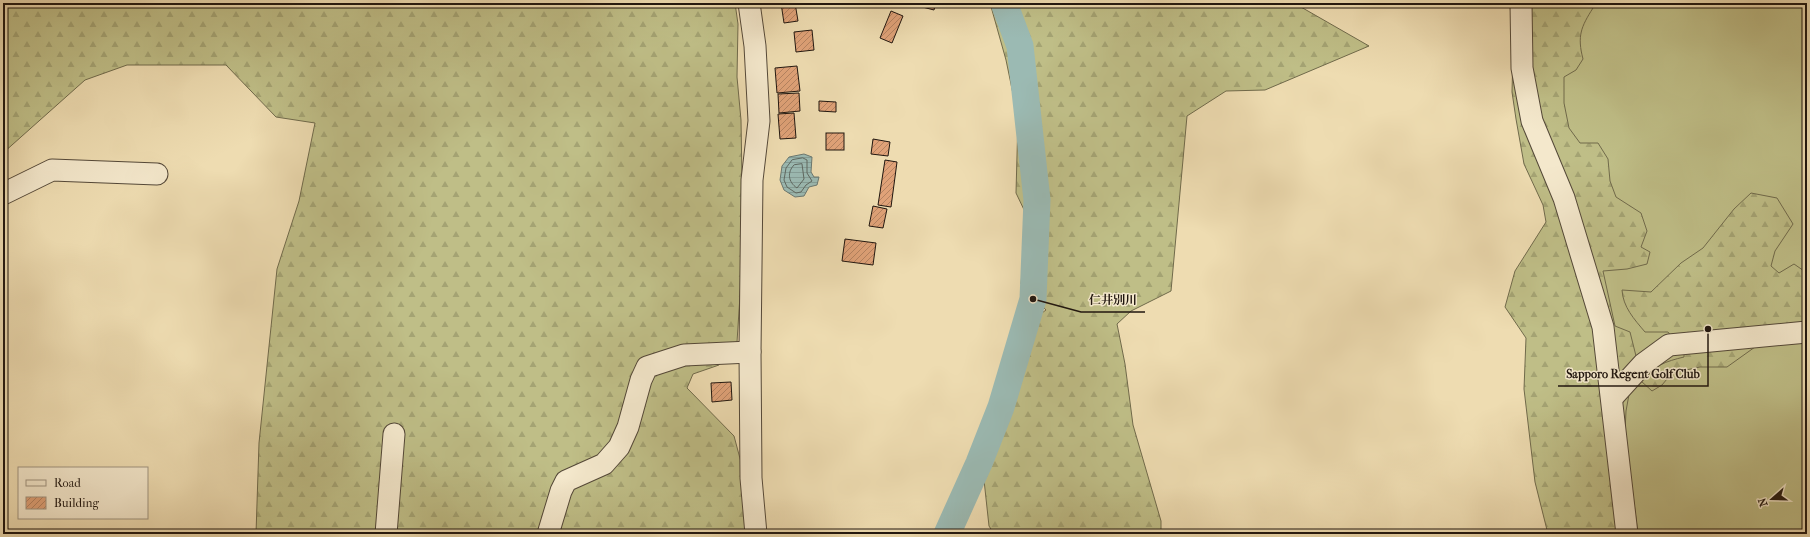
<svg xmlns="http://www.w3.org/2000/svg" width="1810" height="537" viewBox="0 0 1810 537" font-family="'IM FELL French Canon','Noto Serif JP',serif">
<style>
.grass{fill:#bfbe87;stroke:#706a4b}
.forest{fill:url(#forest-firs);stroke:#706a4b}
.water{fill:url(#water-rules);stroke:#6a7871}
.lines{fill:none;stroke-linecap:round;stroke-linejoin:round}
.shore{stroke:#5e6861;stroke-width:1}
.river{stroke:#9bbab3;stroke-width:27}
.building{fill:url(#building-hatch);stroke:#20160f}
.minor-casing{stroke:#544838;stroke-width:23}
.minor{stroke:#f4e8cc;stroke-width:21}
.leader{fill:none;stroke:#20160f;stroke-width:1.5}
.callout-dot{fill:#20160f;stroke:#f4e8cc;stroke-width:1.5}
.callout-label{font-size:12px;text-anchor:middle;font-weight:bold;fill:#20160f;stroke:#f4e8cc;stroke-width:3;stroke-linejoin:round;paint-order:stroke}
</style>
<defs>
<pattern id="forest-firs" width="22" height="20" patternUnits="userSpaceOnUse"><rect width="22" height="20" fill="#bfbe87"/><path d="M5 1l3.5 6h-7zM16 11l3.5 6h-7z" fill="#a4a373"/></pattern>
<pattern id="water-rules" width="6" height="5" patternUnits="userSpaceOnUse"><rect width="6" height="5" fill="#9bbab3"/><path d="M0 2.5h6" fill="none" stroke="#859f99"/></pattern>
<pattern id="building-hatch" width="6" height="6" patternUnits="userSpaceOnUse"><rect width="6" height="6" fill="#e0a278"/><path d="M-1 1l2-2M0 6l6-6M5 7l2-2" fill="none" stroke="#b58361"/></pattern>
</defs>
<rect width="100%" height="100%" fill="#eedcb1"/>
<filter id="stains"><feTurbulence type="fractalNoise" baseFrequency=".005" numOctaves="4"/><feColorMatrix values="0 0 0 0 .2 0 0 0 0 .09 0 0 0 0 .02 0 0 0 .5 -.17"/></filter>
<radialGradient id="worn" r=".72"><stop offset=".6" stop-color="#630" stop-opacity="0"/><stop offset="1" stop-color="#630" stop-opacity=".3"/></radialGradient>
<!-- grass -->
<polygon class="grass" points="1541,3 1807,3 1807,534 1638,534 1622,409 1548,115"/>
<!-- forest -->
<g class="forest">
<polygon points="3,3 735,3 738,24 737,77 741,120 742,181 745,218 737,342 719,365 693,374 687,388 734,436 742,466 748,534 256,534 259,443 277,269 299,201 315,123 276,117 226,65 127,65 85,80 3,153"/>
<polygon points="990,3 1294,3 1369,46 1265,90 1226,91 1187,116 1171,291 1131,311 1117,324 1125,364 1133,425 1161,521 1161,534 994,534 989,526 984,480 982,475 1022,377 1039,315 1046,310 1021,284 1027,216 1016,193 1018,118 1006,60"/>
<path d="M 1510,3 L 1591,3 L 1593,8 C 1581,27 1577,36 1583,59 L 1576,70 L 1564,77 L 1564,103 L 1569,128 L 1580,143 L 1598,143 L 1608,159 L 1610,181 L 1616,197 L 1641,213 L 1647,231 L 1641,247 L 1650,252 L 1647,264 L 1627,269 L 1603,271 L 1615,326 L 1630,332 L 1636,356 L 1626,411 L 1620,534 L 1548,534 L 1535,482 L 1524,389 L 1526,338 L 1505,307 L 1515,271 L 1546,222 L 1543,205 L 1524,164 L 1516,119 L 1512,92 L 1513,53 Z"/>
<path d="M 1751,193 L 1777,198 L 1793,224 L 1775,251 L 1771,266 L 1779,273 L 1794,264 L 1807,273 L 1807,318 L 1780,343 L 1755,347 L 1727,367 L 1700,367 L 1672,373 L 1662,385 L 1652,391 L 1641,381 C 1652,366 1667,361 1684,357 L 1684,352 L 1668,332 L 1645,332 C 1634,319 1623,307 1622,290 L 1651,292 L 1681,263 L 1703,248 L 1734,209 Z"/>
</g>
<!-- water -->
<polygon class="water" points="804,154 812,157 811,172 814,177 819,177 817,185 809,187 804,196 795,197 784,190 780,180 782,166 789,157"/>
<g class="lines">
<!-- shore -->
<g class="shore">
<polygon points="803,158 807,160 807,173 812,181 806,185 801,192 796,193 787,187 784,180 786,168 792,160"/>
<path d="M 802,164 L 804,179 L 797,188 C 788,182 787,172 794,165 Z"/>
</g>
<!-- river -->
<polyline class="river" points="947,534 979,463 1001,407 1033,299 1037,200 1020,46 1004,3"/>
</g>
<!-- building -->
<g class="building">
<polygon points="781,3 795,3 798,21 784,23"/>
<polygon points="907,3 936,3 934,10"/>
<polygon points="891,11 903,16 892,43 880,38"/>
<polygon points="812,30 814,50 796,52 794,32"/>
<polygon points="797,66 800,91 777,93 775,68"/>
<polygon points="799,93 800,111 779,113 778,94"/>
<polygon points="819,101 836,102 836,112 819,111"/>
<polygon points="794,113 796,138 780,139 778,114"/>
<rect x="826" y="133" width="18" height="17"/>
<polygon points="873,139 890,142 888,156 871,154"/>
<polygon points="885,160 897,162 891,207 878,205"/>
<polygon points="873,206 887,209 883,228 869,226"/>
<polygon points="845,239 876,243 873,265 842,261"/>
<polygon points="731,382 732,400 712,402 711,383"/>
</g>
<g class="lines">
<defs>
<g id="minor">
<polyline points="749,3 755,46 759,121 752,180 750,352 751,478 756,534"/>
<polyline points="1521,3 1522,68 1532,121 1564,198 1603,327 1627,534"/>
<polyline points="3,194 52,170 157,174"/>
<polyline points="1612,398 1643,364 1669,345 1807,332"/>
<polyline points="386,534 394,434"/>
<polyline points="548,534 561,491 566,481 604,464 619,447 628,427 641,380 647,367 684,355 750,352"/>
</g>
</defs>
<!-- minor casing -->
<use href="#minor" class="minor-casing"/>
<!-- minor -->
<use href="#minor" class="minor"/>
</g>
<!-- callouts -->
<path class="leader" d="M1033 299L1081 312H1145M1708 329L1708 386H1558"/>
<g class="callout-dot">
<circle cx="1033" cy="299" r="4"/>
<circle cx="1708" cy="329" r="4"/>
</g>
<g class="callout-label">
<text x="1113" y="304">仁井別川</text>
<text x="1633" y="378">Sapporo Regent Golf Club</text>
</g>
<!-- margin -->
<rect width="1810" height="537" fill="none" stroke="#eedcb1" stroke-width="16"/>
<rect x="4" y="4" width="1802" height="529" fill="none" stroke="#20160f" stroke-width="2"/>
<rect x="8" y="8" width="1794" height="521" fill="none" stroke="#20160f"/>
<!-- legend -->
<rect x="18" y="467" width="130" height="52" fill="#f4e8cc" stroke="#9f9480"/>
<rect x="26" y="480" width="20" height="6" fill="#f4e8cc" stroke="#9f9480"/>
<text x="54" y="487" font-size="12" fill="#20160f">Road</text>
<rect x="26" y="497" width="20" height="12" fill="url(#building-hatch)" stroke="#9f9480"/>
<text x="54" y="507" font-size="12" fill="#20160f">Building</text>
<!-- north arrow -->
<g transform="translate(1772 499) rotate(250)" stroke="#f4e8cc" stroke-width="3" paint-order="stroke">
<path d="M0-3L7 15L0 10L-7 15Z" fill="#20160f"/>
<text y="-6" font-size="11" font-weight="bold" text-anchor="middle" fill="#20160f">N</text>
</g>
<rect width="100%" height="100%" filter="url(#stains)"/>
<rect width="100%" height="100%" fill="url(#worn)"/>
</svg>
